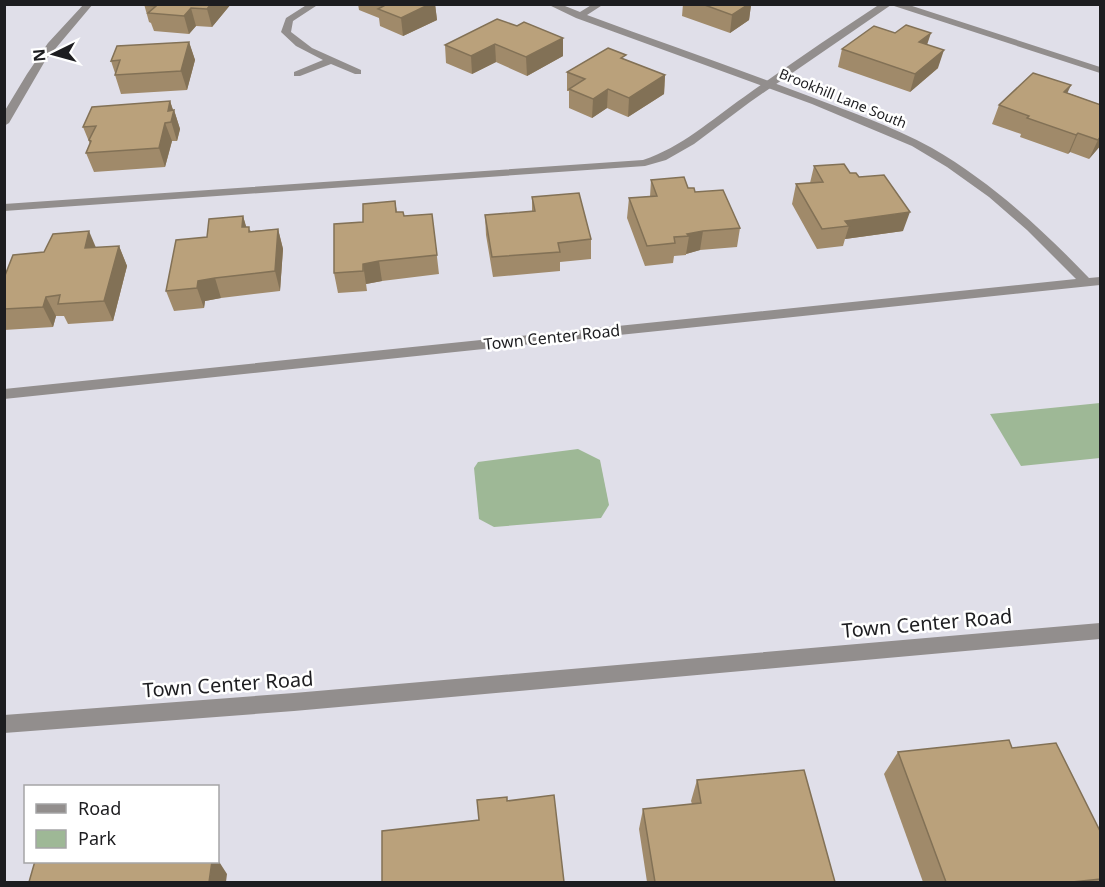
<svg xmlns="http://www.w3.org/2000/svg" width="1105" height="887" viewBox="0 0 1105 887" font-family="'Noto Sans',sans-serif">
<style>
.green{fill:#9eb896}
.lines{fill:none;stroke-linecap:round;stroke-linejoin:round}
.service{fill:#928e8d;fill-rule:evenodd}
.minor{fill:#928e8d;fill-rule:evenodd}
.wall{fill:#a08a6a}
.shaded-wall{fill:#827156}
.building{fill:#baa17b;stroke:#827156;stroke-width:1.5}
.labels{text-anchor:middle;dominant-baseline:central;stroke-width:5;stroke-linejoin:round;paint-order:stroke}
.far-street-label{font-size:14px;fill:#1d1d20;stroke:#fff}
.street-label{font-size:16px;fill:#1d1d20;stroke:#fff}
.near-street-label{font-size:20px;fill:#1d1d20;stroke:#fff}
</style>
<rect width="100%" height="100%" fill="#e0dfe9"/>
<!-- green -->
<g class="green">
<polygon points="1100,403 1100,458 1021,466 990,414"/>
<polygon points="578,449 600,460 609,505 601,518 494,527 479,519 474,468 478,462"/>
</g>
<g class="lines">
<!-- service -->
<g class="service">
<polygon points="308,4 319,4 293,21 291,32 312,48 361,70 361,74 355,74 331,64 300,76 294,76 294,72 323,60 296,46 281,32 286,18"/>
<path d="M 880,4 L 906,4 L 1100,67 L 1100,73 L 891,5 L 750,102 L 694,144 L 666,160 L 645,166 L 4,211 L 4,204 L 643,160 C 682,147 711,120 744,97 C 789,65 834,34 880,4 Z"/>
</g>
<!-- minor -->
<g class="minor">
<polygon points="84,4 93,4 45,61 9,123 4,126 4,112 27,74 48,43"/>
<path d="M 547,4 L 560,4 L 580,12 L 593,4 L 604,4 L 587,15 C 660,42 733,67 806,95 C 848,111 892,126 932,148 C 991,182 1042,229 1089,278 L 1100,277 L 1100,285 L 4,399 L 4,389 L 1076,279 L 1027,230 L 989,197 L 947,167 L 912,146 L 812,104 L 576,18 Z"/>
<polygon points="1100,623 1100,639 294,711 4,733 4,715 294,693"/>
</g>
</g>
<!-- wall -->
<g class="wall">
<polygon points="144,4 231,4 212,27 196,26 189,34 154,31 151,23 149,22"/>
<polygon points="358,4 435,4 437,20 403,36 380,26 379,18 359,10"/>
<polygon points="683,4 753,4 751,5 749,20 730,33 682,16"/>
<polygon points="517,26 563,56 527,76 496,62 472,74 446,63 445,45"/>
<polygon points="189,42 195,60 187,90 121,94 115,75 115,73 111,61"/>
<polygon points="927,44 938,68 910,92 838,67 842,49"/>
<polygon points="626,60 665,75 664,94 628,117 607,108 592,118 569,108 569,91 567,91 567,72"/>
<polygon points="1068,93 1101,105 1101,145 1089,159 1070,152 1068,154 1020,137 1021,134 992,124 999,105"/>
<polygon points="170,101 173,110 174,110 180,129 177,141 172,141 165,167 94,172 86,153 90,144 83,127"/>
<polygon points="814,166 850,173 903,231 845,239 843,246 817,249 792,204 796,184 810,183"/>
<polygon points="651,180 695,192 740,228 737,247 700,250 686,254 686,255 674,256 673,263 645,266 627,218 629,198 650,197"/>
<polygon points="532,197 591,239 591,259 560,262 560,271 493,277 486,235 485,215 532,212"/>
<polygon points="395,201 397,212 404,216 432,214 439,274 382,281 366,284 367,291 338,293 334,273 363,222"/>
<polygon points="243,216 246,227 251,231 278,229 283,249 280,291 221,298 205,301 204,308 174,311 166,291 207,237"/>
<polygon points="119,246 127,266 113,321 68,324 64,316 56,316 53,327 4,330 4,278 96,248"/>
<polygon points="1012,748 1101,833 1101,882 923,882 884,774 898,752"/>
<polygon points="697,780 835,882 647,882 639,829 643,809 692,804 691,801"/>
</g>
<!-- shaded-wall -->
<g class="shaded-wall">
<polygon points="211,4 231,4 212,27 207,9"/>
<polygon points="430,4 435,4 437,20 403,36 401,18"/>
<polygon points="736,4 753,4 751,5 749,20 730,33 732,15"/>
<polygon points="191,8 196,26 189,34 184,16"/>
<polygon points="931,33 925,51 919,42"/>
<polygon points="563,38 563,56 527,76 526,57"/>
<polygon points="189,42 195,60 187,90 181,71"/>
<polygon points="495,44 496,62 472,74 471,56"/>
<polygon points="944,50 938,68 910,92 915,74"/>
<polygon points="665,75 664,94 628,117 629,98"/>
<polygon points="1071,85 1063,103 1064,92"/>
<polygon points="608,89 607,108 592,118 593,99"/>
<polygon points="170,101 174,113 174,110 180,129 177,141 168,111"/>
<polygon points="165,123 172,141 165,167 159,148"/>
<polygon points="1078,133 1070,152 1068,154 1076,135"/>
<polygon points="1101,136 1101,145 1089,159 1098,140"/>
<polygon points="910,212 903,231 845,239 849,226 845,221"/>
<polygon points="243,216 249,236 242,227"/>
<polygon points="278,229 283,249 280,291 275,271"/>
<polygon points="89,231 97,250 85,248"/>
<polygon points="703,231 700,250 686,254 689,236 687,234"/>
<polygon points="119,246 127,266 113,321 104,301"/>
<polygon points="379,261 382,281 366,284 367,291 363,264"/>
<polygon points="215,278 221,298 205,301 204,308 197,288 198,281"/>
<polygon points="46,297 56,316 53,327 43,307"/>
<polygon points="218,860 227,874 226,882 209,882 212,861 218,861"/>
</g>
<!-- building -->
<g class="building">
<polygon points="211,4 207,9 191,8 184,16 148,13 156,6 143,5"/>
<polygon points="430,4 401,18 378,9 387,4"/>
<polygon points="702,4 749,4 732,15"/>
<polygon points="497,19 517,26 524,22 563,38 526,57 495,44 471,56 445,45"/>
<polygon points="906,25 931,33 919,42 944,50 915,74 842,49 874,26 895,33"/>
<polygon points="189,42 181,71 115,75 120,60 111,61 117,46"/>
<polygon points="608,48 626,55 621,58 665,75 629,98 608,89 593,99 569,89 585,79 567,72"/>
<polygon points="1033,73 1071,85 1064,92 1101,105 1101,136 1098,140 1078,133 1076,135 1027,118 1029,116 999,105"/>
<polygon points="170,101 168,111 174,110 171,122 165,123 159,148 86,153 91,141 89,140 96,126 83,127 92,107"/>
<polygon points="844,164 850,173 856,173 859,177 884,175 910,212 845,221 849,226 822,229 796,184 823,182 814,166"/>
<polygon points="684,177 688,188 694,188 695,192 723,190 740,228 703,231 687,234 689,236 674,237 675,243 647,246 629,198 657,196 651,180"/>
<polygon points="579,193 591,239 558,243 560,252 492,257 485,215 535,211 532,197"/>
<polygon points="395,201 396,212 403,212 404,216 432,214 437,255 379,261 363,264 363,271 334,273 334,224 363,222 363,204"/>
<polygon points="243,216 242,227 249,227 249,232 278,229 275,271 215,278 198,281 197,288 166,291 176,240 207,237 209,219"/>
<polygon points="89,231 85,248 119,246 104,301 58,304 60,295 46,297 43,307 4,309 4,278 13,255 44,252 53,234"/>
<polygon points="1009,740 1012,748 1056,743 1101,833 1101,879 1072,882 946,882 898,752"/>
<polygon points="804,770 835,882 655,882 643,809 701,803 697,780"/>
<polygon points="554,795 564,882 382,882 382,831 479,820 477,800 507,797 507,801"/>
<polygon points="35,861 212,861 209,882 29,882"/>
</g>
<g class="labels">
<!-- far-street labels -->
<g class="far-street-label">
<text transform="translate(843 98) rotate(22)">Brookhill Lane South</text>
</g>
<!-- street labels -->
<g class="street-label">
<text transform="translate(552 337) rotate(-6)">Town Center Road</text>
</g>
<!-- near-street labels -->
<g class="near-street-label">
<text transform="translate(927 623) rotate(-5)">Town Center Road</text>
<text transform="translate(228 684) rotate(-4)">Town Center Road</text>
</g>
</g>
<!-- border -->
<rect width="1105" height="887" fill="none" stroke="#1d1d20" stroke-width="12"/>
<!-- legend -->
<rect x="24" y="785" width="195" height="78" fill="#ffffff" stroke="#a5a5a6" stroke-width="1.5"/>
<rect x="36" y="804" width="30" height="9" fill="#928e8d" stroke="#a5a5a6" stroke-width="1.5"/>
<text x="78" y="815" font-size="18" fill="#1d1d20">Road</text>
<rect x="36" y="830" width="30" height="18" fill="#9eb896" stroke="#a5a5a6" stroke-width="1.5"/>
<text x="78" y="845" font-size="18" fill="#1d1d20">Park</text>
<!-- north arrow -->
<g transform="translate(54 54) rotate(265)" stroke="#ffffff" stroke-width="4.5" paint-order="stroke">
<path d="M0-4.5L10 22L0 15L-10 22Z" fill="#1d1d20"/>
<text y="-9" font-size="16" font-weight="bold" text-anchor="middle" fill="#1d1d20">N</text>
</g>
</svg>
